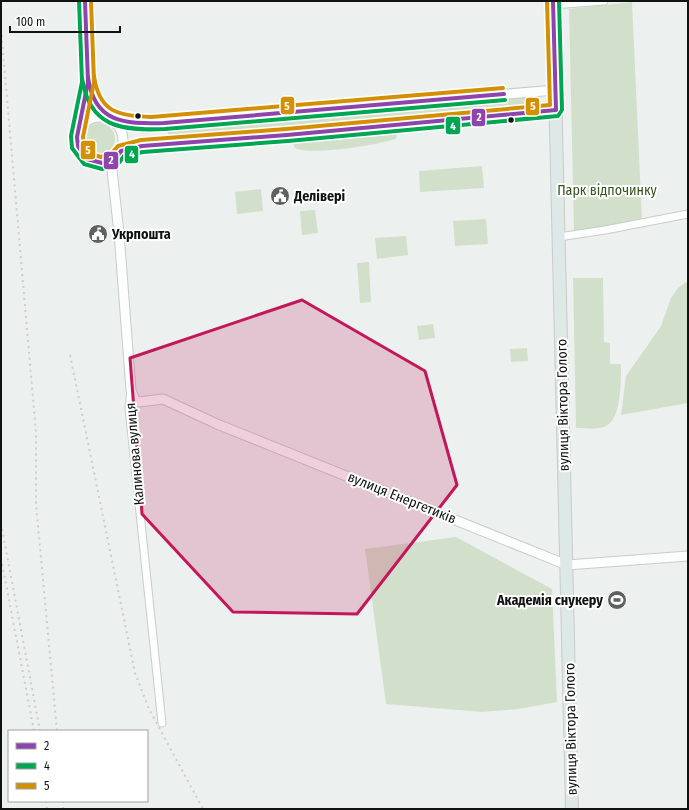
<svg xmlns="http://www.w3.org/2000/svg" width="689" height="810" viewBox="0 0 689 810" font-family="'Fira Sans Condensed',sans-serif">
<style>
.green{fill:#d2e0cb}
.lines{fill:none;stroke-linecap:round;stroke-linejoin:round}
.minor-casing{stroke:#c8ccca;stroke-width:9}
.tertiary-casing{stroke:#c8ccca;stroke-width:11}
.primary-casing{stroke:#c8cbca;stroke-width:14}
.minor{stroke:#fcfdfd;stroke-width:7}
.tertiary{stroke:#fcfdfd;stroke-width:9}
.primary{stroke:#dee8e7;stroke-width:12}
.rail{stroke:#ccc;stroke-width:2;stroke-dasharray:2 4;stroke-linecap:butt}
.bus-1-casing{stroke:#fff;stroke-width:7}
.bus-2-casing{stroke:#fff;stroke-width:7}
.bus-3-casing{stroke:#fff;stroke-width:7}
.bus-1{stroke:#8e44ad;stroke-width:4}
.bus-2{stroke:#00a651;stroke-width:4}
.bus-3{stroke:#d49003;stroke-width:4}
.marked{fill:#c2185b;fill-opacity:0.2;stroke:#c2185b;stroke-width:3;stroke-linejoin:round}
.bus-dot{fill:#111313;stroke:#fff;stroke-width:1.5}
.labels{text-anchor:middle;dominant-baseline:central;stroke-width:4;stroke-linejoin:round;paint-order:stroke}
.park-label{font-size:14px;fill:#37531f;stroke:#fff}
.poi-label{font-size:14px;font-weight:bold;fill:#111313;stroke:#fff;text-anchor:start}
.street-label{font-size:14px;fill:#111313;stroke:#fff}
.line-badge{stroke:#fff;stroke-width:1.5}
.badge-label{font-size:11px;text-anchor:middle;font-weight:bold;fill:#fff}
</style>
<rect width="100%" height="100%" fill="#ecf1ef"/>
<!-- green -->
<g class="green">
<polygon points="632,2 642,220 574,231 569,9"/>
<polygon points="532,96 533,108 168,139 168,127"/>
<circle cx="99" cy="139" r="16"/>
<path d="M 399,127 L 396,139 C 377,145 311,156 295,148 L 291,139 Z"/>
<polygon points="482,166 484,188 420,192 419,171"/>
<polygon points="261,189 263,211 237,214 235,192"/>
<polygon points="315,210 318,233 302,235 300,211"/>
<polygon points="486,219 488,244 455,246 453,221"/>
<polygon points="406,236 408,255 377,259 375,238"/>
<polygon points="369,262 371,302 360,303 357,263"/>
<path d="M 573,278 L 603,278 L 604,342 L 610,343 L 610,364 L 621,364 C 621,380 622,421 604,427 C 596,430 584,428 576,428 Z"/>
<polygon points="688,281 688,403 621,415 626,376 661,326 671,298 678,288"/>
<polygon points="433,324 435,338 419,340 417,326"/>
<polygon points="527,348 528,361 511,362 510,349"/>
<polygon points="456,537 552,589 557,702 519,709 482,712 386,704 365,549"/>
</g>
<g class="lines">
<defs>
<g id="minor">
<polyline points="553,5 604,1"/>
<polyline points="559,237 605,230 688,214"/>
<polyline points="131,390 129,408 162,723"/>
</g>
<g id="tertiary">
<path d="M 88,82 C 97,117 115,122 149,123 L 556,90"/>
<circle cx="100" cy="140" r="23"/>
<polyline points="80,126 88,82 85,1"/>
<polyline points="121,151 142,146 287,135 556,110"/>
<polyline points="111,161 119,233 131,390 135,400 139,402 163,399 217,424 567,565 688,556"/>
</g>
<polyline id="primary" points="553,1 572,809"/>
</defs>
<!-- minor casing -->
<use href="#minor" class="minor-casing"/>
<!-- tertiary casing -->
<use href="#tertiary" class="tertiary-casing"/>
<!-- primary casing -->
<use href="#primary" class="primary-casing"/>
<!-- minor -->
<use href="#minor" class="minor"/>
<!-- tertiary -->
<use href="#tertiary" class="tertiary"/>
<!-- primary -->
<use href="#primary" class="primary"/>
<!-- rail -->
<g class="rail">
<polyline points="1,29 36,433 36,504 57,731"/>
<polyline points="70,355 135,673 149,709 203,809"/>
<polyline points="1,523 40,731"/>
<polyline points="1,558 34,731"/>
<polyline points="46,801 47,809"/>
<polyline points="63,801 63,809"/>
</g>
<defs>
<g id="bus-1">
<polyline points="85,1 88,82 77,137 78,146 87,159 102,163 115,159 121,151 142,146 287,135 556,110 553,1"/>
<path d="M 88,77 C 94,123 124,124 164,123 L 504,94"/>
</g>
<g id="bus-2">
<polyline points="79,1 82,82 71,136 72,148 84,164 102,169 118,164 124,156 143,152 288,141 558,116 562,110 559,1"/>
<path d="M 82,78 C 89,127 121,131 165,129 L 505,100"/>
</g>
<g id="bus-3">
<polyline points="91,1 94,82 83,137 84,144 91,154 101,157 111,154 118,146 141,140 286,129 550,105 547,1"/>
<path d="M 94,76 C 99,112 118,116 151,117 L 503,88"/>
</g>
</defs>
<!-- bus-1 casing -->
<use href="#bus-1" class="bus-1-casing"/>
<!-- bus-2 casing -->
<use href="#bus-2" class="bus-2-casing"/>
<!-- bus-3 casing -->
<use href="#bus-3" class="bus-3-casing"/>
<!-- bus-1 -->
<use href="#bus-1" class="bus-1"/>
<!-- bus-2 -->
<use href="#bus-2" class="bus-2"/>
<!-- bus-3 -->
<use href="#bus-3" class="bus-3"/>
</g>
<!-- marked area -->
<path class="marked" d="M 302,300 L 425,371 L 457,485 L 357,614 L 233,612 L 142,514 L 130,358 Z"/>
<!-- icons -->
<defs>
<symbol id="civic-disc" viewBox="-11 -11 22 22"><circle r="9.5" fill="#5e6160" stroke="#fff"/><path d="M-.6-6.5H3V-4.5H.6V-3L4-1V1h2V6H-6V1h2V-1L-.6-3ZM-1.2 2.5V6h2.4V2.5Z" fill="#fff"/></symbol>
<symbol id="stadium-disc" viewBox="-11 -11 22 22"><circle r="9.5" fill="#5e6160" stroke="#fff"/><path d="M0-5a6.5 5 0 1 0 0 10a6.5 5 0 1 0 0-10ZM-3.5-1.8h7v3.6h-7Z" fill="#fff"/></symbol>
</defs>
<g fill-rule="evenodd">
<use href="#civic-disc" x="269" y="185" width="22" height="22"/>
<use href="#civic-disc" x="87" y="223" width="22" height="22"/>
<use href="#stadium-disc" x="606" y="589" width="22" height="22"/>
</g>
<!-- markers -->
<g class="bus-dot">
<circle cx="138" cy="116" r="3.5"/>
<circle cx="511" cy="120" r="3.5"/>
</g>
<g class="labels">
<!-- park labels -->
<g class="park-label">
<text x="607" y="190">Парк відпочинку</text>
</g>
<!-- poi labels -->
<g class="poi-label">
<text x="294" y="196">Делівері</text>
<text x="112" y="234">Укрпошта</text>
<text x="603" y="600" text-anchor="end">Академія снукеру</text>
</g>
<!-- street labels -->
<g class="street-label">
<text transform="translate(563 405) rotate(-91)">вулиця Віктора Голого</text>
<text transform="translate(135 454) rotate(-95)">Калинова вулиця</text>
<text transform="translate(402 498) rotate(22)">вулиця Енергетиків</text>
<text transform="translate(571 729) rotate(-91)">вулиця Віктора Голого</text>
</g>
</g>
<g class="line-badge">
<rect x="280" y="96" width="15" height="19" rx="4" fill="#d49003"/>
<rect x="525" y="97" width="15" height="19" rx="4" fill="#d49003"/>
<rect x="471" y="108" width="15" height="19" rx="4" fill="#8e44ad"/>
<rect x="445" y="116" width="16" height="19" rx="4" fill="#00a651"/>
<rect x="80" y="140" width="16" height="20" rx="4" fill="#d49003"/>
<rect x="124" y="145" width="15" height="19" rx="4" fill="#00a651"/>
<rect x="103" y="151" width="16" height="19" rx="4" fill="#8e44ad"/>
</g>
<g class="badge-label">
<text x="287" y="110">5</text>
<text x="533" y="110">5</text>
<text x="479" y="121">2</text>
<text x="453" y="130">4</text>
<text x="88" y="154">5</text>
<text x="132" y="158">4</text>
<text x="111" y="164">2</text>
</g>
<!-- border -->
<rect width="689" height="810" fill="none" stroke="#111313" stroke-width="4"/>
<!-- legend -->
<rect x="8" y="730" width="140" height="72" fill="#ffffff" stroke="#a0a1a1"/>
<rect x="16" y="743" width="20" height="6" fill="#8e44ad" stroke="#a0a1a1"/>
<text x="44" y="750" font-size="12" fill="#111313">2</text>
<rect x="16" y="763" width="20" height="6" fill="#00a651" stroke="#a0a1a1"/>
<text x="44" y="770" font-size="12" fill="#111313">4</text>
<rect x="16" y="783" width="20" height="6" fill="#d49003" stroke="#a0a1a1"/>
<text x="44" y="790" font-size="12" fill="#111313">5</text>
<!-- scale -->
<path d="M10 26v6h110v-6" fill="none" stroke="#111313" stroke-width="2"/>
<text x="16" y="26" font-size="12" fill="#111313" stroke="#ffffff" stroke-width="3" paint-order="stroke">100 m</text>
</svg>
